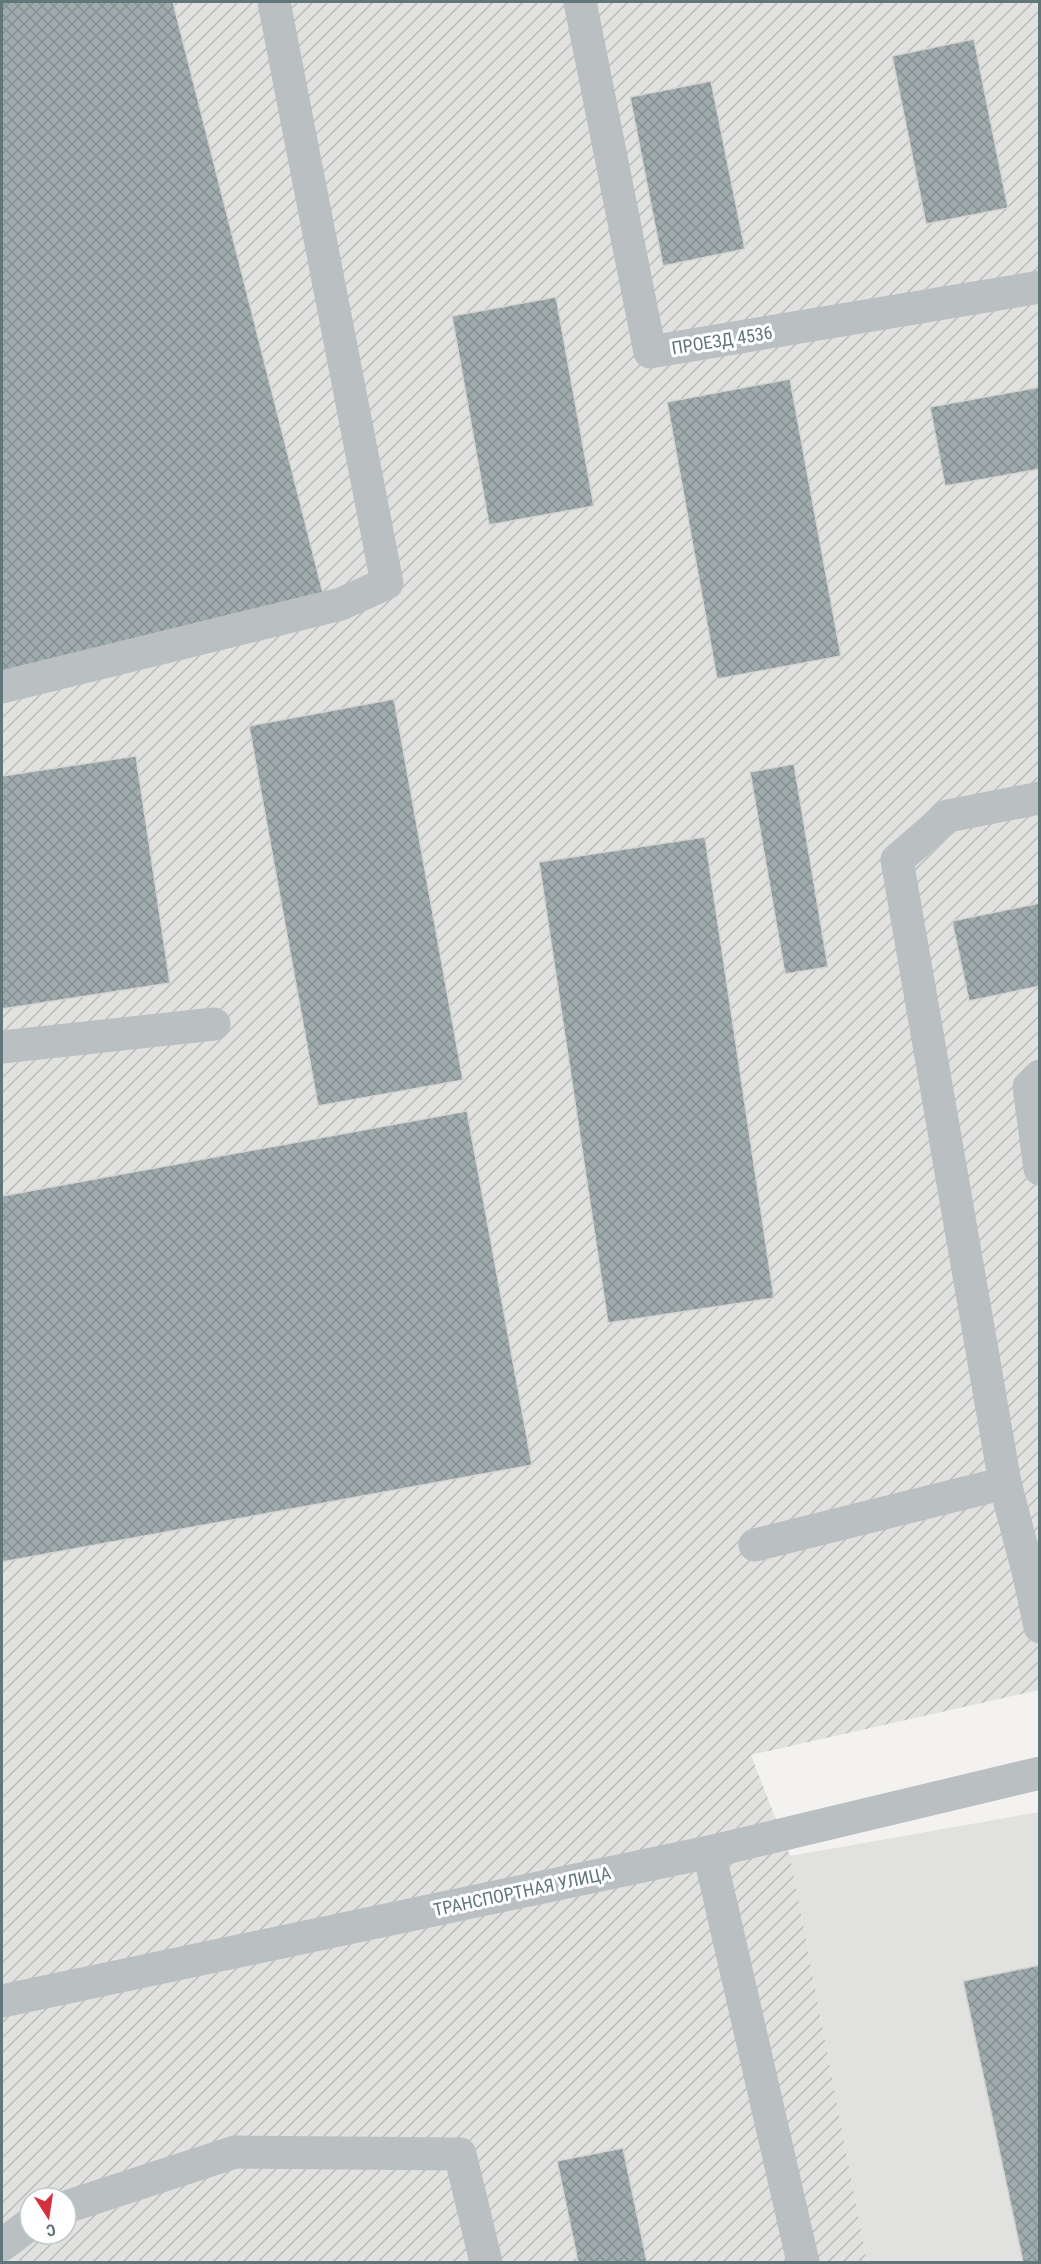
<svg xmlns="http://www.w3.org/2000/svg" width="1041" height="2264" viewBox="0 0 1041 2264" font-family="'Roboto Condensed',sans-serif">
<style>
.built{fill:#e1e2e0}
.industrial{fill:url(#industrial-furrows);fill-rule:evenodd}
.building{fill:url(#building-cross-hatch);stroke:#d5d4d2;stroke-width:1.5}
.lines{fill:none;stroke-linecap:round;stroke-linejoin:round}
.minor{stroke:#bac0c1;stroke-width:33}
.labels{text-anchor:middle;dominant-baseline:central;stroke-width:6;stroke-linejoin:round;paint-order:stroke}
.street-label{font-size:18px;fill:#607679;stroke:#fff}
</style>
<defs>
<pattern id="industrial-furrows" width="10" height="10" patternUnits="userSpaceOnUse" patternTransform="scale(1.5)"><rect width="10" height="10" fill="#e1e2e0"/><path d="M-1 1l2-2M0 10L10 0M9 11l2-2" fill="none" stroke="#babcba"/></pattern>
<pattern id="building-cross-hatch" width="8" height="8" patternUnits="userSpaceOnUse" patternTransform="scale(1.5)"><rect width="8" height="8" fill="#9fabac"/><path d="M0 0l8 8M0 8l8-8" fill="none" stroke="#859091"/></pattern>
</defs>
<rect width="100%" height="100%" fill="#f3f2f0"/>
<!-- built -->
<polygon class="built" points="1039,1812 1039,2262 867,2262 790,1856"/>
<!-- industrial -->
<path class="industrial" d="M 2,2 L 1039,2 L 1039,1690 L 751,1755 L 790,1856 L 867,2262 L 2,2262 ZM 30,2198 L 66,2198 L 66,2234 L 30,2234 Z"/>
<!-- building -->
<g class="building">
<polygon points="2,2 173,2 323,593 2,675"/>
<polygon points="974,39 1008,208 926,224 892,56"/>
<polygon points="711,81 745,249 663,266 630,97"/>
<polygon points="556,297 594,506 489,525 452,316"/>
<polygon points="790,379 841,656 717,679 667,402"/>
<polygon points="1040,387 1040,469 945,486 930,407"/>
<polygon points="394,699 463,1080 318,1106 249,726"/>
<polygon points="136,756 170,983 2,1009 2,776"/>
<polygon points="794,764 828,967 785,974 750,772"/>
<polygon points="705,837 774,1298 608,1323 539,862"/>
<polygon points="1040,903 1040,986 969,1001 952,921"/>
<polygon points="467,1111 532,1465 2,1562 2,1196"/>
<polygon points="1040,1965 1040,2262 1023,2262 963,1981"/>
<polygon points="623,2148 647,2262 578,2262 557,2161"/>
</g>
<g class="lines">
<!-- minor -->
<g class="minor">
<polyline points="580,2 650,352 1040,287"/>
<polyline points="2,687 341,604 387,583 274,2"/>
<polyline points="2,1047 214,1024"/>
<polyline points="1040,1076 1029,1087 1040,1169"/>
<polyline points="1005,1483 897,860 948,816 1040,798"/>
<polyline points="755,1545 1005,1483 1029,1575 1040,1627"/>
<polyline points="709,1852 803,2262"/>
<polyline points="2,2001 709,1852 1040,1773"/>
<polyline points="66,2207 235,2152 460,2154 486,2262"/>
<polyline points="2,2245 30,2224"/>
</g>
</g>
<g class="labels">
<!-- street labels -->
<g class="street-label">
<text transform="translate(722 340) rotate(-9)">ПРОЕЗД 4536</text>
<text transform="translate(522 1891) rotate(-12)">ТРАНСПОРТНАЯ УЛИЦА</text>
</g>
</g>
<!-- border -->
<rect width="1041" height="2264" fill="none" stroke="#607679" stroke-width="6"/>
<!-- north arrow -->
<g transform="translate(48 2216) rotate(168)"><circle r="28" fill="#ffffff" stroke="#bfc8c9" stroke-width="1.5"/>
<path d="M0-4.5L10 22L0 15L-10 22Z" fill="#d52e3d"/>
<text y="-9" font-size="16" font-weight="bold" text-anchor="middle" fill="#607679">С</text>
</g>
</svg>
